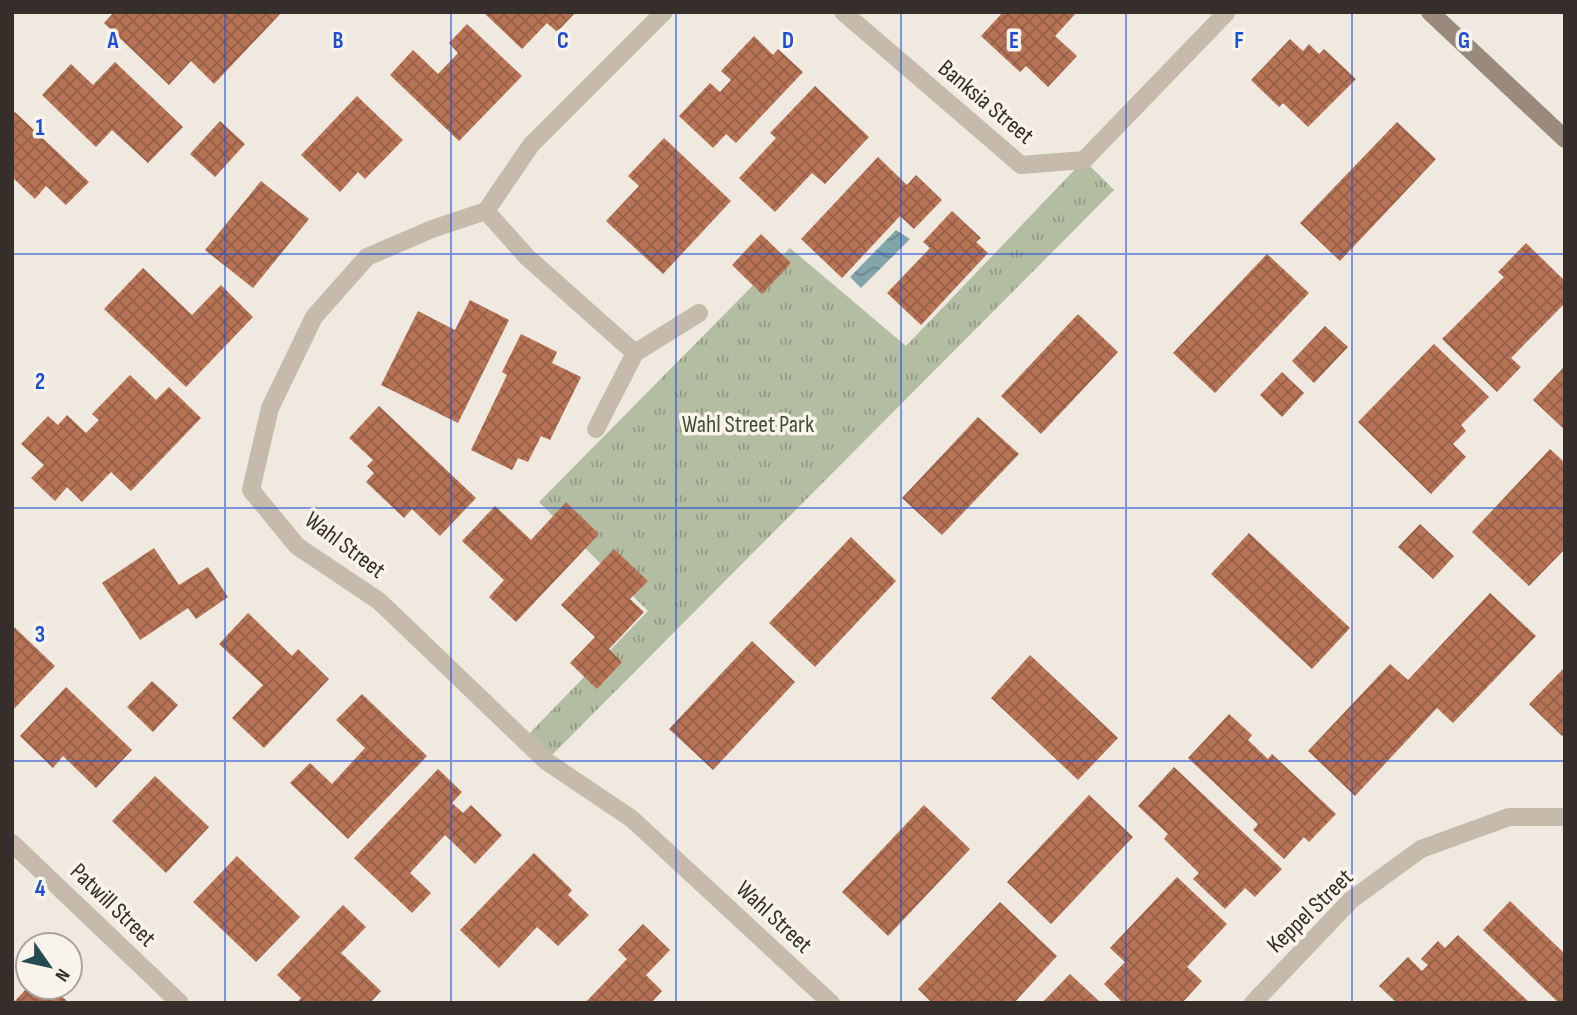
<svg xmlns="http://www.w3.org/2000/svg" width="1577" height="1015" viewBox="0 0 1577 1015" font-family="'Sofia Sans Condensed',sans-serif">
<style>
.grass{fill:url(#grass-tufts)}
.water{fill:url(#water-waves)}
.building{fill:url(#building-cross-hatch)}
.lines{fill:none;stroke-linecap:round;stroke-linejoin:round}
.lane{stroke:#c6baad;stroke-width:18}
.street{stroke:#c6baad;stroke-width:18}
.secondary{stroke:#9a8a7e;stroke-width:18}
.grid{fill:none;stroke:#1d4ed8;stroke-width:2;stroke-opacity:0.55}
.labels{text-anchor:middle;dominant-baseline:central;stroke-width:7;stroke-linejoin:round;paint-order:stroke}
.street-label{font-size:24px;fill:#362e2a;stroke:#f8f3eb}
.park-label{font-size:24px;fill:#445131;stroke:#f8f3eb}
.grid-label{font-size:23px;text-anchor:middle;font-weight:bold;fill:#1d4ed8;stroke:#f8f3eb;stroke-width:7;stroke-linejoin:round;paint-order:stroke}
</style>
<defs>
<pattern id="grass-tufts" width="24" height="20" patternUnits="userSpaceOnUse" patternTransform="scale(1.75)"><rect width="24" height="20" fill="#b2bda1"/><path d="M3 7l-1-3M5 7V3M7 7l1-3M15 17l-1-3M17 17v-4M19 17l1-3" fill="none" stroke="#929a83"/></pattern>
<pattern id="water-waves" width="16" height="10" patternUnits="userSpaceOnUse" patternTransform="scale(1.75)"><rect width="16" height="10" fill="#82a5a9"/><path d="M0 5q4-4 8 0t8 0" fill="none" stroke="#6b878a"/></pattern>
<pattern id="building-cross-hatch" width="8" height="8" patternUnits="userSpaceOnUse" patternTransform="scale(1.75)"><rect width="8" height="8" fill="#b77356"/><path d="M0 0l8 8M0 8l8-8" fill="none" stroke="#965f47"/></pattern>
</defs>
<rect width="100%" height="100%" fill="#f0e9df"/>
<!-- grass -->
<polygon class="grass" points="1084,160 1114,190 546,761 523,740 648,611 539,502 790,248 906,346"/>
<!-- water -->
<polygon class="water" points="896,230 910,239 861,288 850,277"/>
<!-- building -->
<g class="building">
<polygon points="114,12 282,12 214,84 191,61 169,85 104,23"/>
<polygon points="483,12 576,12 557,32 547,23 522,49"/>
<polygon points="1003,12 1077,12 1055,36 1077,56 1048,87 1026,66 1020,72 981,36"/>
<polygon points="467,24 522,76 459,141 390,75 413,50 438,74 458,53 449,43"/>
<polygon points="754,36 773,55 778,49 803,72 736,143 726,134 713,148 679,116 710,83 720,92 731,80 721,71"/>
<polygon points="1290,39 1303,51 1309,44 1319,54 1324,49 1356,79 1308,127 1283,103 1279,107 1251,80"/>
<polygon points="115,62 183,127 148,163 112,130 96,147 42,95 71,64 93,85"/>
<polygon points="815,86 869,137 825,184 812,173 775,212 739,178 776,138 770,133"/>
<polygon points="357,96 403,140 365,179 358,172 340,192 301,155"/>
<polygon points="15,112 89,182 66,205 46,186 35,199 12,177 12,115"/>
<polygon points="220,121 245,144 215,177 190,154"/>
<polygon points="1397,122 1436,159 1340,261 1300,223"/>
<polygon points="664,138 731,201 663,274 606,221 639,186 628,176"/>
<polygon points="878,157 907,185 916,175 942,200 914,229 900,216 842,278 801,239"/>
<polygon points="261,181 309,219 253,288 205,250"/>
<polygon points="952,211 981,238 976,242 988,253 921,325 887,293 930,248 923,242"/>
<polygon points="761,234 791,263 762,294 732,265"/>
<polygon points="1526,243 1565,281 1565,303 1511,358 1521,367 1497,392 1442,339 1504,277 1498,272"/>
<polygon points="1267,254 1309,293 1215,393 1173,353"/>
<polygon points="143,268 192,315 221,285 253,317 186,387 104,309"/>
<polygon points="470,300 509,320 458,423 381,385 418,311 455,330"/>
<polygon points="1078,314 1118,352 1041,434 1001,396"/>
<polygon points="1325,326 1348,347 1314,383 1292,361"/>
<polygon points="521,334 557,352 552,363 581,377 550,440 541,436 528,462 518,458 512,470 471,450 507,375 502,372"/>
<polygon points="1434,344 1489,397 1461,425 1466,431 1453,444 1466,457 1431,494 1358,422"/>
<polygon points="1565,366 1565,430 1533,400"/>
<polygon points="1282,372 1304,393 1282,417 1260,395"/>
<polygon points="130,375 156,400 169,387 201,418 131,491 111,472 82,502 67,487 55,501 31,478 44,465 21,444 48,416 58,425 67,415 86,433 99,420 92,414"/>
<polygon points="379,406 476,498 440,536 412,509 404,518 366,482 374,473 367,466 373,460 349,438"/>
<polygon points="978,417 1019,454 942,535 902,498"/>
<polygon points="1550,449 1565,463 1565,549 1529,586 1472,532"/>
<polygon points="566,502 599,534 516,622 489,597 504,580 462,541 495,506 531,540"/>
<polygon points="1420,524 1454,556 1433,579 1398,547"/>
<polygon points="1249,533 1350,628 1312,669 1211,574"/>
<polygon points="851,537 896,581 815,667 769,623"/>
<polygon points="154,548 179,585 208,567 228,597 196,619 188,608 140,640 102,583"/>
<polygon points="614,549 648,581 630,599 644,612 609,649 622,662 597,689 570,663 595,637 561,605"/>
<polygon points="1490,593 1536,636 1453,723 1437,708 1355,796 1308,751 1390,664 1408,680"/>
<polygon points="248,613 292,656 298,649 329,679 264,748 232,718 263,685 219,644"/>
<polygon points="12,625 55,666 12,711"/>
<polygon points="752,641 795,682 713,770 669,729"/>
<polygon points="1030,655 1118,738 1078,780 991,698"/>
<polygon points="1565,667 1565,733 1562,736 1529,704"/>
<polygon points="152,681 178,705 153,732 127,707"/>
<polygon points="66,687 132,750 96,788 63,756 53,768 20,736"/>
<polygon points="362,694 427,756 348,839 290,783 310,763 332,784 365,748 336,720"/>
<polygon points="1229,714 1252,735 1248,740 1268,759 1272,754 1336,814 1309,842 1304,837 1284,859 1253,830 1258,824 1188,758"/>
<polygon points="1174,767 1282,869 1255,897 1245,888 1225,909 1193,879 1199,873 1164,839 1168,834 1138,806"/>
<polygon points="438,769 462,792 452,803 463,813 471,805 502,835 475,864 445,835 410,873 431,893 412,913 354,858"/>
<polygon points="155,776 209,827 166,873 112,821"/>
<polygon points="1089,795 1133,837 1051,924 1007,882"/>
<polygon points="924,805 970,849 888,936 842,892"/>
<polygon points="534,853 572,890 568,895 589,915 558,946 537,927 499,968 460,930"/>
<polygon points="237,856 300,917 256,962 193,902"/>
<polygon points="1177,877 1227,924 1187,967 1202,981 1182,1003 1123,1003 1104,984 1125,962 1110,948"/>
<polygon points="1510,901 1565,954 1565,1003 1559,1003 1483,930"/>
<polygon points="1000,902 1057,956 1014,1003 932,1003 918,989"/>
<polygon points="343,905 366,927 341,953 381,991 370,1003 297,1003 301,998 277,975"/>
<polygon points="643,924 670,950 646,975 662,991 651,1003 585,1003 627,959 618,950"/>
<polygon points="1458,935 1530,1003 1397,1003 1379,986 1408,957 1422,971 1428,965 1421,959 1438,941 1445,948"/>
<polygon points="1070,974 1101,1003 1042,1003"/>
<polygon points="28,987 52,987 69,1003 13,1003"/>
</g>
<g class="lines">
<!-- lane -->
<polyline class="lane" points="596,429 635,353 699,313"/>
<!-- street -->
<g class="street">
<polyline points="843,12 1021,165 1084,160 1227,12"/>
<polyline points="486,211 531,145 664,12"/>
<polyline points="635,353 527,257 486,211 432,229 367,257 314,317 270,408 251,490 297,546 379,601 546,761 632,819 831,1003"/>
<polyline points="12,843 180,1003"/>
<polyline points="1253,1003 1351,900 1421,849 1509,817 1565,817"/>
</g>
<!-- secondary -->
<polyline class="secondary" points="1430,12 1565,139"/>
</g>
<!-- grid -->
<path class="grid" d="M 225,12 L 225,1003M 451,12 L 451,1003M 676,12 L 676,1003M 901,12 L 901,1003M 1126,12 L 1126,1003M 1352,12 L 1352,1003M 12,254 L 1565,254M 12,508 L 1565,508M 12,761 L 1565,761"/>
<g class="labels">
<!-- street labels -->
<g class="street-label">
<text transform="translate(986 102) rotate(40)">Banksia Street</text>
<text transform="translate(345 545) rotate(37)">Wahl Street</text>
<text transform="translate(113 905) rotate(44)">Patwill Street</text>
<text transform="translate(1310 911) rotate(-44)">Keppel Street</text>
<text transform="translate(774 917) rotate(43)">Wahl Street</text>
</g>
<!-- park labels -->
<g class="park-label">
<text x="748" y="424">Wahl Street Park</text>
</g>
</g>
<g class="grid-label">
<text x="113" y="48">A</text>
<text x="338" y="48">B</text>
<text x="563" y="48">C</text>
<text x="788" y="48">D</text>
<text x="1014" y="48">E</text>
<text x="1239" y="48">F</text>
<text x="1464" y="48">G</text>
<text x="40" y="135">1</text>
<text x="40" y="389">2</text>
<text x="40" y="642">3</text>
<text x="40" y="896">4</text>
</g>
<!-- border -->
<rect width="1577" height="1015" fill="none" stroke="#362e2a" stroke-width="28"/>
<!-- north arrow -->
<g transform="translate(49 966) rotate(124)"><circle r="33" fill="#f8f3eb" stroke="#aaa49e" stroke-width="2"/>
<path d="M0-5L12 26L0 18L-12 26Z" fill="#254d52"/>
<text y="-10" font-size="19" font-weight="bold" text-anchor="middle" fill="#362e2a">N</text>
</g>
</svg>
